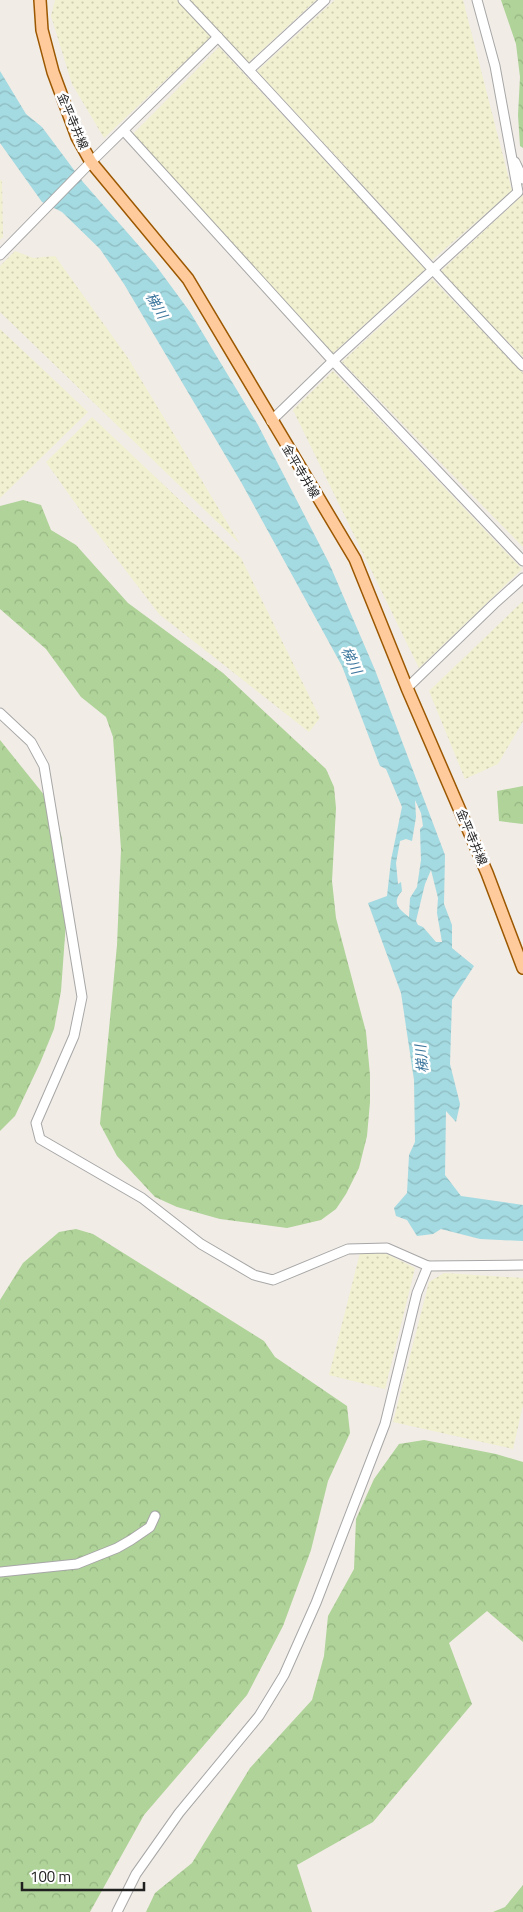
<svg xmlns="http://www.w3.org/2000/svg" width="523" height="1912" viewBox="0 0 523 1912" font-family="'Titillium Web','Noto Sans JP',sans-serif">
<style>
.farmland{fill:url(#farmland-dots)}
.forest{fill:url(#forest-crowns)}
.water{fill:url(#water-waves);fill-rule:evenodd}
.lines{fill:none;stroke-linecap:round;stroke-linejoin:round}
.minor-casing{stroke:#a7a7a7;stroke-width:11}
.major-casing{stroke:#9c5800;stroke-width:14}
.minor{stroke:#fff;stroke-width:9}
.major{stroke:#ffcb9d;stroke-width:11}
.labels{text-anchor:middle;dominant-baseline:central;stroke-width:5;stroke-linejoin:round;paint-order:stroke}
.street-label{font-size:12px;fill:#202020;stroke:#fff}
.water-label{font-size:14px;font-style:italic;fill:#3d779e;stroke:#fff}
</style>
<defs>
<pattern id="farmland-dots" width="8" height="8" patternUnits="userSpaceOnUse" patternTransform="scale(1.25)"><rect width="8" height="8" fill="#f1f0d0"/><path d="M2 2h.1M6 6h.1" fill="none" stroke="#ceceb2" stroke-width="1.8" stroke-linecap="round"/></pattern>
<pattern id="forest-crowns" width="20" height="18" patternUnits="userSpaceOnUse" patternTransform="scale(1.25)"><rect width="20" height="18" fill="#afd398"/><path d="M2 6a3 3 0 1 1 6 0M12 15a3 3 0 1 1 6 0" fill="none" stroke="#96b583"/></pattern>
<pattern id="water-waves" width="16" height="10" patternUnits="userSpaceOnUse" patternTransform="scale(1.25)"><rect width="16" height="10" fill="#a4dae1"/><path d="M0 5q4-4 8 0t8 0" fill="none" stroke="#8dbbc1"/></pattern>
</defs>
<rect width="100%" height="100%" fill="#f1ece6"/>
<!-- farmland -->
<g class="farmland">
<polygon points="55,0 177,0 211,37 104,138 72,84 51,16"/>
<polygon points="189,0 316,0 248,63"/>
<polygon points="335,0 463,0 512,191 432,260 257,71"/>
<polygon points="219,47 426,269 333,353 132,135"/>
<polygon points="0,180 2,181 3,237 0,240"/>
<polygon points="523,195 523,357 440,272"/>
<polygon points="15,251 33,258 55,256 128,358 240,544 0,312 0,266"/>
<polygon points="432,279 523,373 523,547 342,362"/>
<polygon points="0,329 88,412 0,498"/>
<polygon points="333,371 522,569 419,668 293,410"/>
<polygon points="92,417 241,558 320,718 309,732 159,614 88,521 46,462"/>
<polygon points="523,601 523,721 498,764 465,779 429,691"/>
<polygon points="383,1252 415,1268 385,1389 329,1375 360,1253"/>
<polygon points="444,1273 523,1278 523,1405 513,1449 393,1422 429,1282"/>
</g>
<!-- forest -->
<g class="forest">
<polygon points="501,0 523,0 523,148 520,146 518,115 520,77 516,44"/>
<polygon points="23,500 41,505 51,530 76,545 128,603 223,673 326,769 334,787 336,808 332,881 336,918 366,1032 370,1075 370,1102 367,1136 359,1168 346,1194 336,1209 321,1220 287,1228 220,1219 177,1207 155,1197 117,1156 100,1124 117,945 121,849 113,737 106,717 81,697 46,649 0,609 0,506"/>
<polygon points="0,740 49,801 56,818 62,838 66,922 61,991 54,1029 40,1063 15,1116 0,1131"/>
<polygon points="523,786 523,824 499,821 497,791"/>
<polygon points="76,1229 93,1234 264,1341 275,1357 347,1406 350,1433 328,1481 311,1550 283,1626 247,1695 144,1815 90,1912 0,1912 0,1300 23,1263 59,1232"/>
<polygon points="424,1440 496,1454 523,1462 523,1642 487,1611 449,1643 472,1704 373,1822 297,1865 312,1912 146,1912 155,1893 192,1863 250,1768 312,1700 324,1656 328,1616 354,1569 356,1519 374,1479 399,1444"/>
<polygon points="523,1885 523,1912 493,1912 505,1907"/>
</g>
<!-- water -->
<path class="water" d="M 0,71 L 26,114 L 42,127 L 83,182 L 154,263 L 190,312 L 258,425 L 329,563 L 375,670 L 445,855 L 444,904 L 452,925 L 452,948 L 474,966 L 452,1000 L 450,1064 L 460,1104 L 456,1122 L 446,1111 L 445,1175 L 461,1196 L 523,1205 L 523,1241 L 480,1239 L 441,1229 L 433,1234 L 417,1236 L 407,1220 L 396,1216 L 394,1208 L 407,1193 L 409,1155 L 415,1142 L 414,1080 L 401,993 L 368,903 L 387,896 L 391,860 L 402,807 L 386,769 L 380,766 L 342,666 L 241,482 L 124,284 L 100,249 L 62,212 L 42,202 L 0,143 ZM 415,800 L 421,813 L 423,826 L 420,829 L 421,860 L 417,887 L 410,898 L 409,917 C 399,909 391,903 402,891 L 401,882 L 398,884 L 396,863 L 400,841 L 406,839 L 412,841 L 416,817 ZM 431,870 L 438,898 L 437,913 L 442,942 L 436,942 L 423,927 L 418,925 L 416,921 L 425,884 Z"/>
<g class="lines">
<defs>
<g id="minor">
<path d="M 183,0 C 298,121 408,245 523,366"/>
<polyline points="249,70 325,0"/>
<polyline points="124,131 333,361 523,561"/>
<polyline points="515,162 523,179"/>
<polyline points="0,255 91,162 218,37"/>
<polyline points="271,421 333,361 518,192 495,66 477,0"/>
<polyline points="407,688 494,604 523,578"/>
<polyline points="0,713 31,742 44,766 82,997 74,1036 36,1123 40,1139 142,1198 201,1244 254,1275 273,1280 348,1249 387,1248 428,1266"/>
<polyline points="0,1572 77,1564 117,1548 131,1540 150,1527 155,1516"/>
<polyline points="117,1912 136,1874 179,1813 259,1716 284,1675 316,1603 385,1424 417,1293 428,1266 523,1265"/>
</g>
<polyline id="major" points="40,0 42,30 53,72 77,137 91,162 188,279 355,559 407,688 487,873 523,968"/>
</defs>
<!-- minor casing -->
<use href="#minor" class="minor-casing"/>
<!-- major casing -->
<use href="#major" class="major-casing"/>
<!-- minor -->
<use href="#minor" class="minor"/>
<!-- major -->
<use href="#major" class="major"/>
</g>
<g class="labels">
<!-- street labels -->
<g class="street-label">
<text transform="translate(73 121) rotate(67)">金平寺井線</text>
<text transform="translate(301 471) rotate(59)">金平寺井線</text>
<text transform="translate(472 837) rotate(67)">金平寺井線</text>
</g>
<!-- water labels -->
<g class="water-label">
<text transform="translate(157 305) rotate(60)">梯川</text>
<text transform="translate(352 660) rotate(64)">梯川</text>
<text transform="translate(421 1059) rotate(-95)">梯川</text>
</g>
</g>
<!-- scale -->
<path d="M22 1882v8h122v-8" fill="none" stroke="#202020" stroke-width="2.5"/>
<text x="30" y="1882" font-size="15" fill="#202020" stroke="#ffffff" stroke-width="4" paint-order="stroke">100 m</text>
</svg>
